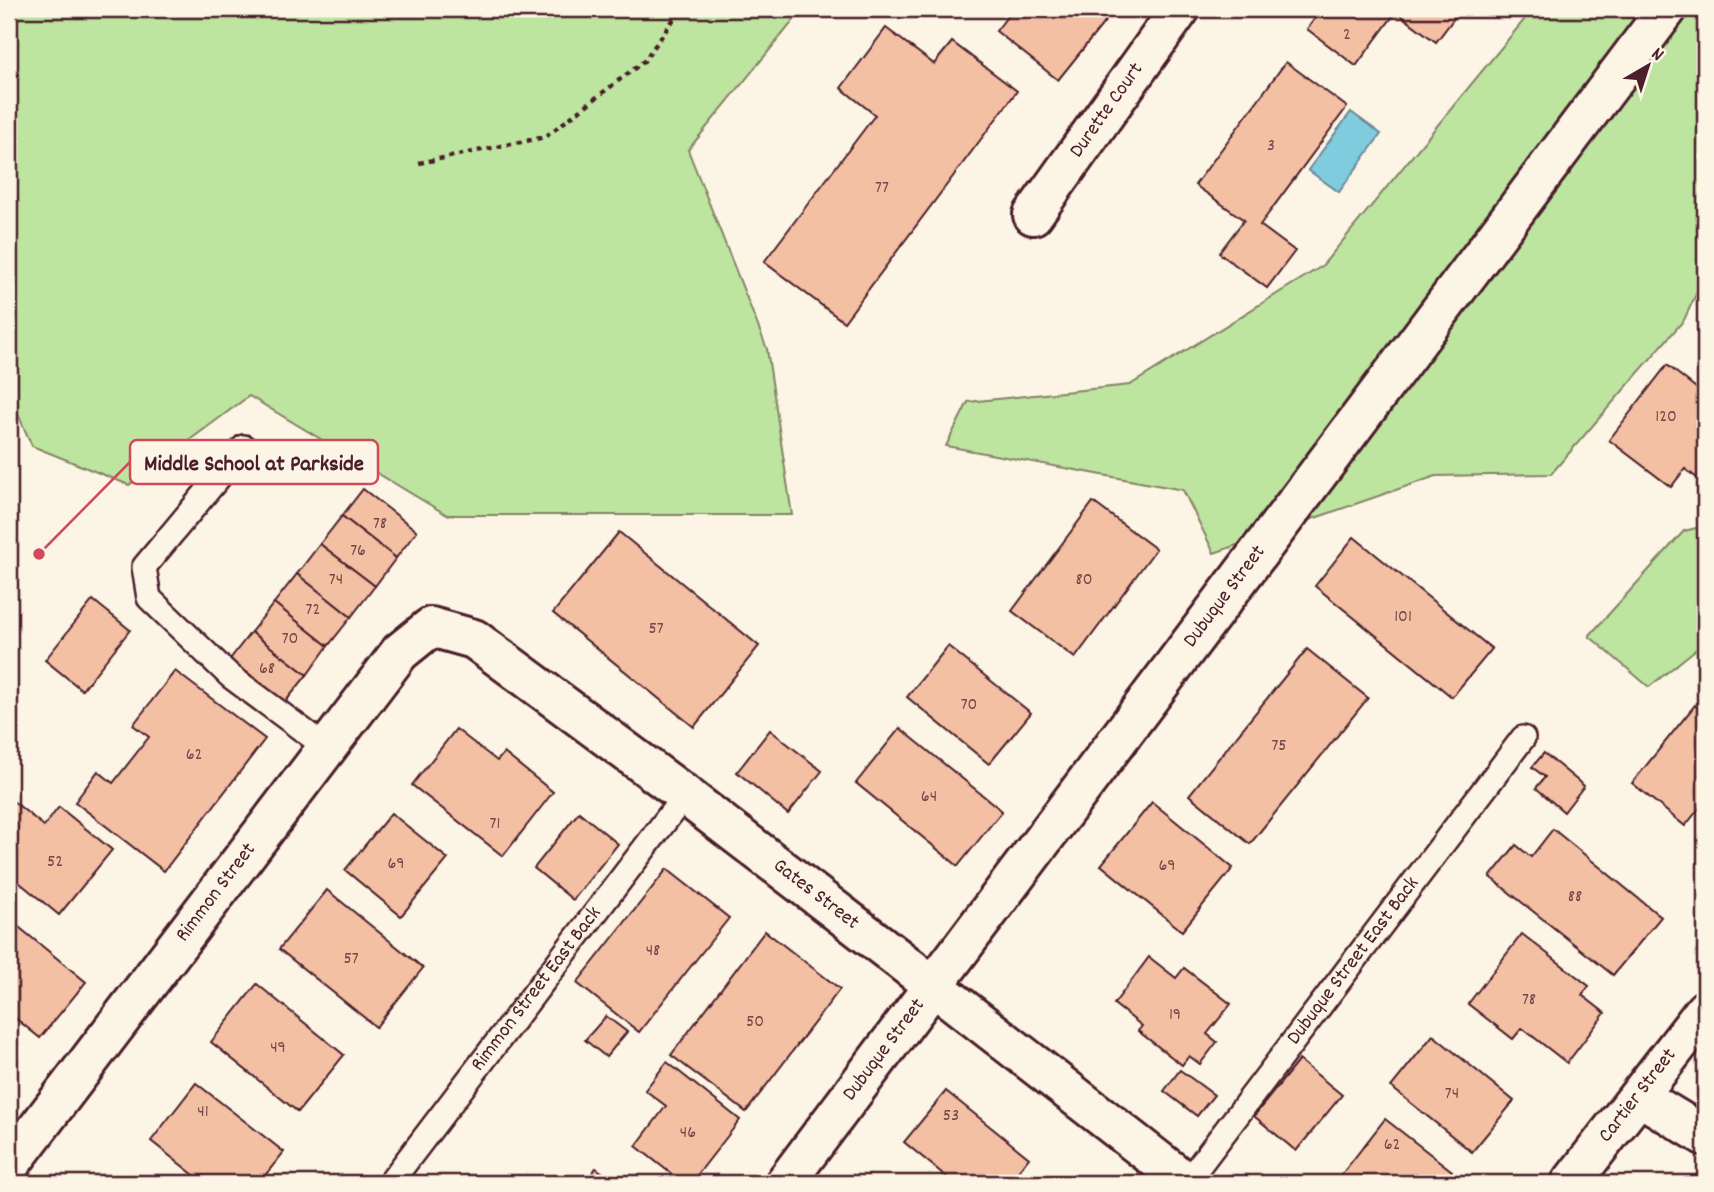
<svg xmlns="http://www.w3.org/2000/svg" width="1714" height="1192" viewBox="0 0 1714 1192" font-family="Dekko,sans-serif">
<style>
.green{fill:#bde5a0;stroke:#848266;stroke-width:2}
.water{fill:#80ccdf;stroke:#6a8797;stroke-width:2}
.building{fill:#f3c0a4;stroke:#4a1f2b;stroke-width:2}
.lines{fill:none;stroke-linecap:round;stroke-linejoin:round}
.lane-casing{stroke:#4a1f2b;stroke-width:28}
.street-casing{stroke:#4a1f2b;stroke-width:44}
.path{stroke:#4a1f2b;stroke-width:4.5;stroke-dasharray:5 5;stroke-linecap:butt}
.lane{stroke:#fcf5e5;stroke-width:23}
.street{stroke:#fcf5e5;stroke-width:38}
.labels{text-anchor:middle;dominant-baseline:central;stroke-width:5;stroke-linejoin:round;paint-order:stroke}
.number-label{font-size:18px;fill:#744749}
.street-label{font-size:21px;fill:#4a1f2b;stroke:#fcf5e5}
.leader{fill:none;stroke:#d1495b;stroke-width:2.5}
.callout-dot{fill:#d1495b;stroke:#fcf5e5;stroke-width:2.5}
.callout{fill:#fcf5e5;stroke:#d1495b;stroke-width:2.5}
.callout-label{font-size:23px;text-anchor:middle;font-weight:bold;fill:#4a1f2b}
</style>
<rect width="100%" height="100%" fill="#fcf5e5"/>
<filter id="ink" filterUnits="userSpaceOnUse"><feTurbulence type="fractalNoise" baseFrequency=".0143" numOctaves="2"/><feDisplacementMap in="SourceGraphic" scale="14" xChannelSelector="R" yChannelSelector="G"/><feConvolveMatrix kernelMatrix="1 2 1 2 8 2 1 2 1" color-interpolation-filters="sRGB"/></filter>
<g filter="url(#ink)">
<!-- green -->
<g class="green">
<polygon points="9,9 803,9 688,150 767,349 792,515 447,515 249,396 129,485 32,446 9,394"/>
<polygon points="1533,9 1705,9 1705,275 1684,320 1551,474 1436,476 1214,553 1183,490 946,446 968,402 1130,385 1322,266"/>
<polygon points="1705,526 1705,642 1649,687 1589,636 1684,531"/>
</g>
<!-- water -->
<polygon class="water" points="1351,112 1381,134 1339,192 1308,170"/>
<!-- building -->
<g class="building">
<polygon points="1013,9 1115,9 1058,80 996,31"/>
<polygon points="1322,9 1461,9 1436,42 1396,12 1356,66 1307,29"/>
<polygon points="886,28 934,64 952,42 1017,91 844,322 764,262 875,115 841,88"/>
<polygon points="1286,62 1347,107 1260,225 1295,251 1267,288 1219,253 1244,220 1195,185"/>
<polygon points="1667,365 1705,395 1705,484 1685,469 1671,487 1609,440"/>
<polygon points="363,489 417,531 396,558 342,516"/>
<polygon points="1093,502 1156,549 1075,658 1012,611"/>
<polygon points="342,516 396,558 375,586 320,544"/>
<polygon points="619,532 759,646 694,727 553,613"/>
<polygon points="1354,537 1492,649 1452,697 1315,586"/>
<polygon points="320,544 375,586 351,617 297,574"/>
<polygon points="297,574 351,617 328,646 274,603"/>
<polygon points="93,600 130,630 82,690 45,660"/>
<polygon points="274,603 328,646 307,675 251,632"/>
<polygon points="251,632 307,675 282,706 227,663"/>
<polygon points="948,646 1031,713 989,764 907,697"/>
<polygon points="1307,649 1368,698 1250,844 1189,795"/>
<polygon points="175,671 265,739 164,871 75,802 98,771 113,783 149,737 133,725"/>
<polygon points="1695,705 1705,714 1705,801 1685,826 1632,783"/>
<polygon points="900,728 1002,811 958,866 856,783"/>
<polygon points="456,729 497,761 504,753 553,792 503,856 412,785"/>
<polygon points="770,730 822,771 788,814 737,772"/>
<polygon points="1544,753 1584,786 1564,812 1536,788 1545,777 1532,767"/>
<polygon points="13,801 44,826 59,807 112,850 59,915 9,874 9,806"/>
<polygon points="1152,802 1233,868 1182,931 1101,865"/>
<polygon points="579,812 618,844 573,900 534,868"/>
<polygon points="391,813 448,859 401,916 345,870"/>
<polygon points="1553,829 1661,917 1613,975 1490,877 1516,845 1531,857"/>
<polygon points="667,869 729,918 639,1032 577,983"/>
<polygon points="327,890 423,968 376,1027 279,949"/>
<polygon points="9,919 86,982 40,1038 9,1013"/>
<polygon points="765,931 840,989 746,1112 671,1055"/>
<polygon points="1522,934 1589,986 1582,995 1605,1013 1567,1063 1522,1028 1513,1039 1468,1004"/>
<polygon points="1149,957 1176,978 1184,968 1231,1004 1207,1034 1217,1042 1200,1064 1189,1056 1182,1065 1138,1031 1142,1026 1114,1004"/>
<polygon points="257,984 344,1055 298,1112 211,1042"/>
<polygon points="606,1016 627,1032 606,1057 585,1040"/>
<polygon points="1433,1035 1514,1101 1472,1152 1391,1087"/>
<polygon points="1299,1060 1342,1095 1296,1151 1254,1116"/>
<polygon points="667,1062 740,1120 691,1183 683,1183 636,1146 666,1106 645,1090"/>
<polygon points="1180,1070 1214,1095 1197,1116 1164,1091"/>
<polygon points="196,1083 284,1152 259,1183 204,1183 151,1141"/>
<polygon points="946,1091 1029,1158 1009,1183 954,1183 904,1142"/>
<polygon points="1385,1119 1452,1171 1445,1180 1449,1183 1335,1183"/>
<polygon points="596,1168 617,1183 585,1183"/>
<polygon points="129,1174 141,1183 121,1183"/>
</g>
<g class="lines">
<defs>
<g id="lane">
<polyline points="244,447 144,567 149,598 230,676 327,748"/>
<path id="s1" d="M 390,1183 L 685,795"/>
<path id="s2" d="M 1186,1183 L 1523,738"/>
</g>
<g id="street">
<path id="s3" d="M 1033,215 L 1180,9"/>
<polyline points="1639,1096 1705,1136"/>
<path id="s4" d="M 9,1166 L 400,652 L 431,627 L 474,639 L 685,795 L 895,956 L 1187,1183"/>
<path id="s5" d="M 785,1183 L 1667,9"/>
<path id="s6" d="M 1571,1183 L 1705,1010"/>
</g>
</defs>
<!-- lane casing -->
<use href="#lane" class="lane-casing"/>
<!-- street casing -->
<use href="#street" class="street-casing"/>
<!-- path -->
<polyline class="path" points="419,163 545,137 644,61 681,9"/>
<!-- lane -->
<use href="#lane" class="lane"/>
<!-- street -->
<use href="#street" class="street"/>
</g>
</g>
<g class="labels">
<!-- number labels -->
<g class="number-label">
<text x="1347" y="35">2</text>
<text x="1271" y="146">3</text>
<text x="882" y="188">77</text>
<text x="1666" y="417">120</text>
<text x="380" y="524">78</text>
<text x="358" y="551">76</text>
<text x="336" y="580">74</text>
<text x="1084" y="580">80</text>
<text x="313" y="610">72</text>
<text x="1403" y="617">101</text>
<text x="656" y="629">57</text>
<text x="290" y="639">70</text>
<text x="267" y="669">68</text>
<text x="969" y="705">70</text>
<text x="1279" y="746">75</text>
<text x="194" y="755">62</text>
<text x="929" y="797">64</text>
<text x="495" y="824">71</text>
<text x="55" y="862">52</text>
<text x="396" y="864">69</text>
<text x="1167" y="866">69</text>
<text x="1575" y="897">88</text>
<text x="653" y="951">48</text>
<text x="351" y="959">57</text>
<text x="1529" y="1000">78</text>
<text x="1175" y="1015">19</text>
<text x="755" y="1022">50</text>
<text x="278" y="1048">49</text>
<text x="1452" y="1094">74</text>
<text x="203" y="1112">41</text>
<text x="951" y="1116">53</text>
<text x="688" y="1133">46</text>
<text x="1392" y="1145">62</text>
</g>
<!-- street labels -->
<g class="street-label">
<text stroke="none"><textPath href="#s3" startOffset="128">Durette Court</textPath></text>
<text stroke="none"><textPath href="#s5" startOffset="733">Dubuque Street</textPath></text>
<text stroke="none"><textPath href="#s4" startOffset="343">Rimmon Street</textPath></text>
<text stroke="none"><textPath href="#s4" startOffset="1157">Gates Street</textPath></text>
<text stroke="none"><textPath href="#s2" startOffset="278">Dubuque Street East Back</textPath></text>
<text stroke="none"><textPath href="#s1" startOffset="243">Rimmon Street East Back</textPath></text>
<text stroke="none"><textPath href="#s5" startOffset="166">Dubuque Street</textPath></text>
<text stroke="none"><textPath href="#s6" startOffset="110">Cartier Street</textPath></text>
</g>
</g>
<!-- callouts -->
<path class="leader" d="M39 554L130 462"/>
<circle class="callout-dot" cx="39" cy="554" r="7"/>
<rect class="callout" x="130" y="440" width="248" height="44" rx="7"/>
<g class="callout-label">
<text x="254" y="470">Middle School at Parkside</text>
</g>
<!-- margin -->
<rect width="1714" height="1192" fill="none" stroke="#fcf5e5" stroke-width="35"/>
<rect x="18" y="18" width="1679" height="1157" fill="none" stroke="#4a1f2b" stroke-width="2.5" filter="url(#ink)"/>
<!-- north arrow -->
<g transform="translate(1648 66) rotate(39)" stroke="#fcf5e5" stroke-width="5" paint-order="stroke">
<path d="M0-5L12 26L0 18L-12 26Z" fill="#4a1f2b"/>
<text y="-10" font-size="19" font-weight="bold" text-anchor="middle" fill="#4a1f2b">N</text>
</g>
</svg>
